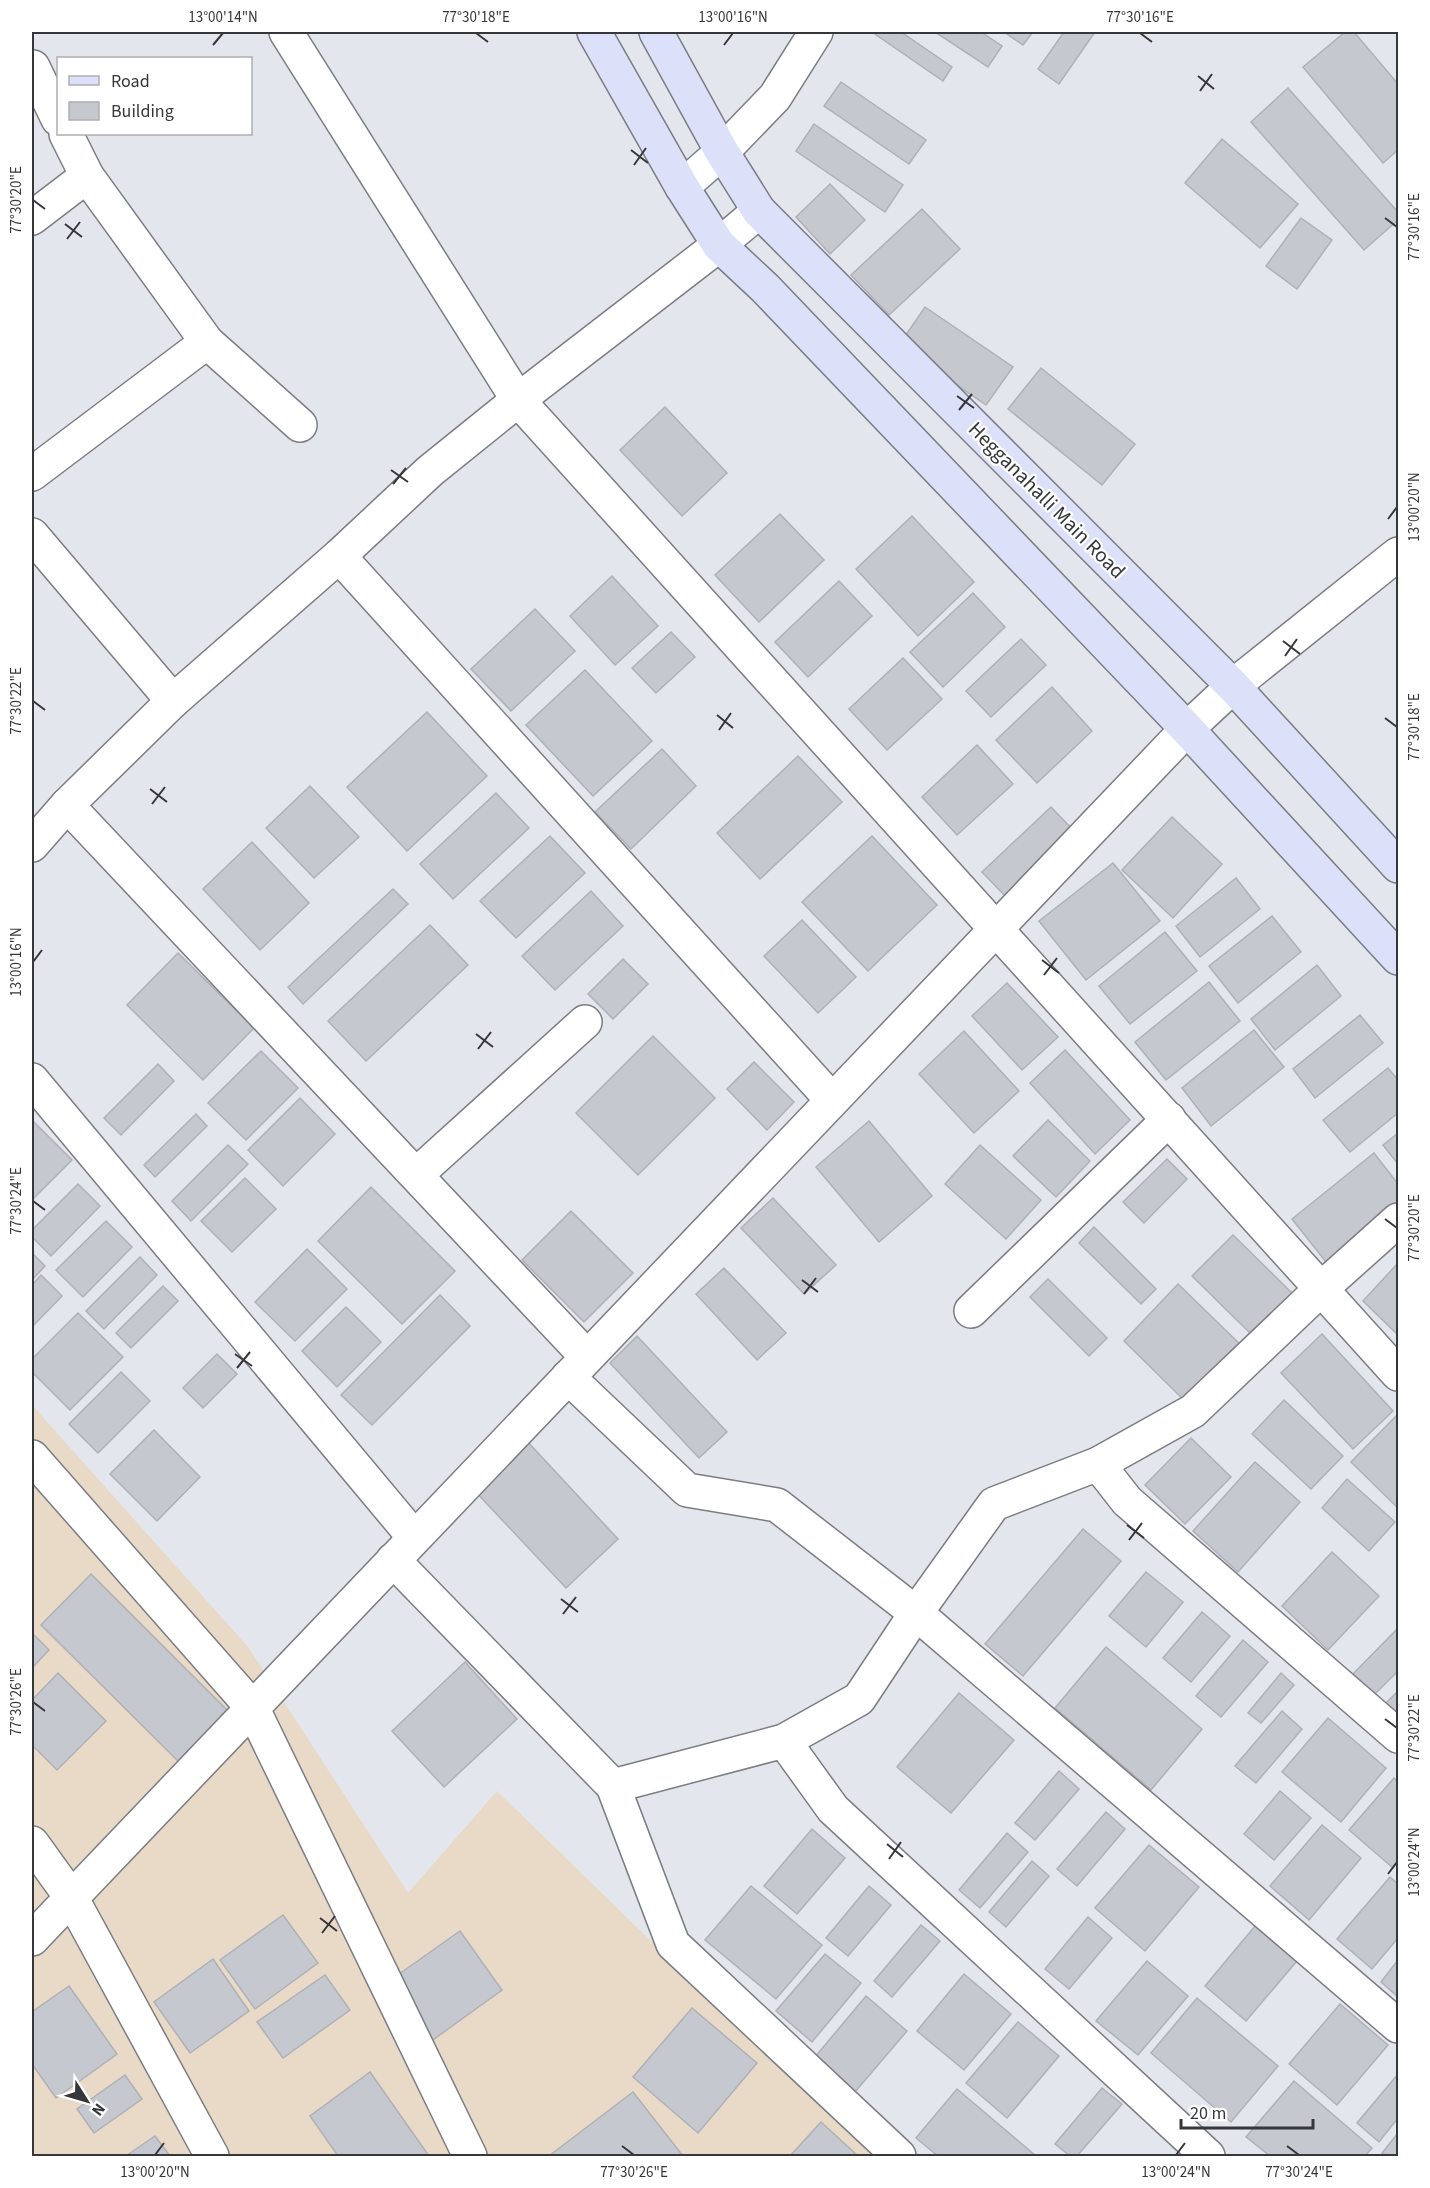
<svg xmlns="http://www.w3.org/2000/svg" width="1430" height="2188" viewBox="0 0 1430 2188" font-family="'Source Sans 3',sans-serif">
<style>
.industrial{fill:#e9dac7}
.building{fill:#c5c8ce;stroke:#aeb1b7;stroke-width:1.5}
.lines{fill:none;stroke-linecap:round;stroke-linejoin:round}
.minor-casing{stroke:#7a7d82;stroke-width:36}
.tertiary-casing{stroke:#7a7d82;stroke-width:36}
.secondary-casing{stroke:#7a7d82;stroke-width:36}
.minor{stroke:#fff;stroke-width:33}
.tertiary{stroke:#fff;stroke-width:33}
.secondary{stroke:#dce0f9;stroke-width:33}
.ticks{fill:none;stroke:#36373a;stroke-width:2}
.labels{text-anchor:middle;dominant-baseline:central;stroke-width:4.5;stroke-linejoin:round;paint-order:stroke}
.street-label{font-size:21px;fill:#36373a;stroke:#fff}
.neatline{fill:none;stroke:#36373a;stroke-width:2}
.ticks-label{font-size:15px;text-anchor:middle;fill:#36373a}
</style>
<rect width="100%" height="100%" fill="#e3e6ec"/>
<!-- industrial -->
<polygon class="industrial" points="32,1405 249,1648 408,1893 497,1791 872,2156 32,2156"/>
<!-- building -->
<g class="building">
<polygon points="872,32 901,32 952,67 943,81"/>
<polygon points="935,32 981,32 1002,46 988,67"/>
<polygon points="1004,32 1033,32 1023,45"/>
<polygon points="1064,32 1095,32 1059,84 1038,69"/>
<polygon points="1345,32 1354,32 1398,84 1398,150 1383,163 1303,67"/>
<polygon points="841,82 926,140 909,164 824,106"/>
<polygon points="1288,88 1398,212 1398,220 1364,250 1251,122"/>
<polygon points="814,124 903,185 885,212 796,151"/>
<polygon points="1222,139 1298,204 1260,248 1185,183"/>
<polygon points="830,184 865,220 830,254 796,217"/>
<polygon points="922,209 960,249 889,315 851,275"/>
<polygon points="1301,218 1332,240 1297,289 1266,266"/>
<polygon points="925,307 1013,367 986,405 899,345"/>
<polygon points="1041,368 1135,444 1102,485 1008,409"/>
<polygon points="665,407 727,473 682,516 620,450"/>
<polygon points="780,514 824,560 759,622 715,575"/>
<polygon points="912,516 974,582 918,636 856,569"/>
<polygon points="612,576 658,626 615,665 570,616"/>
<polygon points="839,581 872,616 808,677 775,642"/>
<polygon points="973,593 1005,627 943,687 910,652"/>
<polygon points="535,609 575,651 511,711 471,669"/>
<polygon points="671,632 695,657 656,693 632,668"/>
<polygon points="1021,639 1046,665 991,717 966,691"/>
<polygon points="903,658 942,699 887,750 849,709"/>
<polygon points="585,670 652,741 593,796 526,725"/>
<polygon points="1052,687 1092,731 1037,783 996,740"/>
<polygon points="427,712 487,776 407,851 347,787"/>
<polygon points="977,745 1013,784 957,835 922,797"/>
<polygon points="662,749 696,786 631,849 595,812"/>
<polygon points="798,756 842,802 760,879 717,833"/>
<polygon points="310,786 359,837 314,878 266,828"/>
<polygon points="496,793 529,828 453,899 420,864"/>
<polygon points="1051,807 1075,832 1006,897 982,872"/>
<polygon points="1172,817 1222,864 1173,918 1122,870"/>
<polygon points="550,836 585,873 516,938 480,901"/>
<polygon points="872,836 937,905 868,971 802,902"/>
<polygon points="252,842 309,903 260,950 203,889"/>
<polygon points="1113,863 1160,921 1086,980 1039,921"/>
<polygon points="1236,878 1260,909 1200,957 1176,926"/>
<polygon points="393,889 408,904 303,1004 288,987"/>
<polygon points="591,891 623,926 555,990 522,956"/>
<polygon points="1272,916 1301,952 1238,1003 1209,966"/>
<polygon points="802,920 856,977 818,1013 764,956"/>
<polygon points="430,925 468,965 366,1061 328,1021"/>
<polygon points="1165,932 1197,971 1130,1024 1099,986"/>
<polygon points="178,953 254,1028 203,1080 127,1005"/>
<polygon points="623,959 648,984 613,1019 588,994"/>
<polygon points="1317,965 1341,996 1275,1050 1251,1019"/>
<polygon points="1209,982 1240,1021 1166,1080 1135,1042"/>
<polygon points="1007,983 1058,1037 1022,1070 972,1016"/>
<polygon points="1360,1015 1383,1043 1315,1098 1293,1069"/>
<polygon points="1254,1030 1284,1067 1211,1126 1182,1088"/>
<polygon points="964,1031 1019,1091 974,1133 919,1074"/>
<polygon points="653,1036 715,1098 638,1175 576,1113"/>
<polygon points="1065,1050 1130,1120 1095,1154 1030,1083"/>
<polygon points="261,1051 298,1088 246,1140 208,1103"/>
<polygon points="754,1062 794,1102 767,1130 727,1089"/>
<polygon points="158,1064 174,1081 121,1135 104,1118"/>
<polygon points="1388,1068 1398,1080 1398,1113 1350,1152 1323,1120"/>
<polygon points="300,1098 335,1134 283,1186 248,1150"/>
<polygon points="196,1114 207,1126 155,1177 144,1165"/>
<polygon points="1048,1120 1090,1161 1056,1197 1013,1156"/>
<polygon points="869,1121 932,1196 879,1242 816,1167"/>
<polygon points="34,1122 72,1160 32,1200 32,1124"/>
<polygon points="1398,1133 1398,1164 1383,1145"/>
<polygon points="228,1145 248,1164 191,1221 172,1201"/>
<polygon points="980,1145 1041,1200 1006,1239 945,1184"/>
<polygon points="1374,1153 1398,1184 1398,1203 1326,1262 1292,1219"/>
<polygon points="1167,1159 1187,1179 1144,1223 1123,1202"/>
<polygon points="245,1178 276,1209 232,1252 201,1221"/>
<polygon points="78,1184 100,1206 51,1256 32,1237 32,1230"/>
<polygon points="371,1187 455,1271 402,1324 318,1241"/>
<polygon points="773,1198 836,1265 804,1294 741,1228"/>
<polygon points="571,1211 633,1273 584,1322 522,1260"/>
<polygon points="106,1221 132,1247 83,1297 56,1270"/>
<polygon points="1094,1227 1156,1289 1141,1304 1079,1243"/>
<polygon points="1233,1235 1295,1296 1254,1337 1192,1276"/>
<polygon points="307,1249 347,1289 295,1341 255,1302"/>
<polygon points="32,1253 45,1266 32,1280"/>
<polygon points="140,1257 157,1275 104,1329 86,1311"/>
<polygon points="1398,1263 1398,1335 1363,1301"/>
<polygon points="724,1268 786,1333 757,1360 696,1294"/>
<polygon points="41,1275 62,1296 32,1327 32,1285"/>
<polygon points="1048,1279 1107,1338 1089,1356 1030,1297"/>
<polygon points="1178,1284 1245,1349 1190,1406 1124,1341"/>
<polygon points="163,1286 178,1301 131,1348 116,1333"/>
<polygon points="440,1295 470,1326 372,1425 341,1395"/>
<polygon points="346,1307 381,1342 337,1387 302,1351"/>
<polygon points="78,1313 123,1357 70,1410 32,1372 32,1359"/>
<polygon points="1322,1334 1393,1411 1353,1449 1281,1373"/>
<polygon points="637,1336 727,1432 699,1458 610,1363"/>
<polygon points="217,1354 237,1374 203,1408 183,1388"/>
<polygon points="121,1372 150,1401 98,1453 69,1424"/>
<polygon points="1284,1400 1343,1456 1311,1489 1252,1434"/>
<polygon points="1396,1416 1398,1418 1398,1508 1351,1462"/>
<polygon points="154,1430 200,1477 157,1521 110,1474"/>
<polygon points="1191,1438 1231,1477 1185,1524 1145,1485"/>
<polygon points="526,1440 618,1539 566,1588 473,1489"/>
<polygon points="1255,1462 1300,1502 1238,1572 1193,1531"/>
<polygon points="1347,1479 1395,1522 1369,1551 1322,1508"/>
<polygon points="1083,1529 1121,1561 1023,1676 985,1644"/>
<polygon points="1332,1552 1379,1596 1328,1650 1282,1606"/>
<polygon points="1146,1572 1183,1602 1146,1647 1109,1616"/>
<polygon points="91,1574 233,1716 183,1766 41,1625"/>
<polygon points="1202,1612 1230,1636 1191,1682 1163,1658"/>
<polygon points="1398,1628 1398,1671 1371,1698 1350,1677"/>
<polygon points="32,1633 49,1650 32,1668"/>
<polygon points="1243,1640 1268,1662 1221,1717 1196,1696"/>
<polygon points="1106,1647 1202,1729 1151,1790 1055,1708"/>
<polygon points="465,1662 517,1719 444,1787 392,1731"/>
<polygon points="58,1673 106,1721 57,1770 32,1745 32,1700"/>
<polygon points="1281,1673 1294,1685 1261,1723 1248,1713"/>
<polygon points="1398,1691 1398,1715 1386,1703"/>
<polygon points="959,1693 1014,1740 951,1813 897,1767"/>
<polygon points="1282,1711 1302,1729 1256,1783 1235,1766"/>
<polygon points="1328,1718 1386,1768 1341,1822 1282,1772"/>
<polygon points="1059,1771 1079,1789 1035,1840 1015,1823"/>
<polygon points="1394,1778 1398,1782 1398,1861 1393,1868 1349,1830"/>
<polygon points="1280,1791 1311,1818 1274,1860 1244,1834"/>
<polygon points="1106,1812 1125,1829 1077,1886 1057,1869"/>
<polygon points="1322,1825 1361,1858 1309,1920 1270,1886"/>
<polygon points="812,1829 845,1858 797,1914 764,1886"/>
<polygon points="1007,1833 1028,1852 980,1908 959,1890"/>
<polygon points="1149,1845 1199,1887 1145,1951 1095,1908"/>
<polygon points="1032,1861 1049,1876 1006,1927 989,1912"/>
<polygon points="1390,1877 1398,1884 1398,1938 1372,1969 1337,1939"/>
<polygon points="751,1886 822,1945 776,1999 705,1940"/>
<polygon points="869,1886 891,1905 848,1956 826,1938"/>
<polygon points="283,1915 318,1963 255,2009 220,1960"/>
<polygon points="1088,1917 1112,1938 1069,1989 1045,1969"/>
<polygon points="921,1925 940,1941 892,1997 874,1981"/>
<polygon points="1255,1926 1297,1961 1246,2021 1205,1986"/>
<polygon points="460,1931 502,1990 430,2042 388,1982"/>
<polygon points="825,1954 861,1983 812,2042 776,2011"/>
<polygon points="213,1959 249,2011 190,2053 154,2002"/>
<polygon points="1398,1960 1398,1997 1381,1982"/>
<polygon points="1147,1961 1188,1996 1138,2055 1096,2021"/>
<polygon points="964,1974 1011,2014 964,2070 917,2031"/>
<polygon points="325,1975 350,2010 283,2058 257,2022"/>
<polygon points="69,1986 117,2054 56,2098 32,2064 32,2012"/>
<polygon points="866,1996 907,2031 855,2092 815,2057"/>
<polygon points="1197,1998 1278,2066 1231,2122 1151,2053"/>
<polygon points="1340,2004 1388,2045 1337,2105 1289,2064"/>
<polygon points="692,2008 757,2063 698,2133 633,2077"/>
<polygon points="1018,2022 1059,2056 1007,2118 966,2083"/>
<polygon points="370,2072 429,2156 338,2156 310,2116"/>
<polygon points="1398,2074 1398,2118 1379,2142 1357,2123"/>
<polygon points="125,2075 142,2099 94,2133 77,2109"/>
<polygon points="1294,2081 1372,2148 1365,2156 1270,2156 1246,2137"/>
<polygon points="1102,2088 1122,2104 1077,2156 1070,2156 1055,2144"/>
<polygon points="957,2089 1036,2156 938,2156 916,2138"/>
<polygon points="633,2092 683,2156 549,2156"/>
<polygon points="821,2122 858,2156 790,2156"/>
<polygon points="1398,2133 1398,2156 1387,2156 1382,2153"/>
<polygon points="155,2136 170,2156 126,2156"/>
</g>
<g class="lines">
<defs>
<g id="minor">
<polyline points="286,32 518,400 1398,1374"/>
<polyline points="33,67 58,119"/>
<polyline points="66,134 87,176"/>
<polyline points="682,187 722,152 775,97 816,32"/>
<polyline points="32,218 87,176 207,342 32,474"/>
<polyline points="207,342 300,425"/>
<polyline points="32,535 173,701"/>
<polyline points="339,556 832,1100"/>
<polyline points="67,805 587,1357"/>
<polyline points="32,845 67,805 173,701 339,556 430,471 518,400 719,245 759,211"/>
<polyline points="32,1080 414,1537"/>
<polyline points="416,1175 585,1022"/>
<polyline points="971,1311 1169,1119"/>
<polyline points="568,1377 687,1490 777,1505 916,1613 1398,2026"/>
<polyline points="32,1457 252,1707 470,2156"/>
<polyline points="1098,1464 1127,1501 1398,1736"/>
<polyline points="393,1560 613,1786 673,1944 899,2156"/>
<polyline points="784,1741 833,1809 1208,2156"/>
<polyline points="613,1786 784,1741 859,1699 916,1613 994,1504 1098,1464 1193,1411 1322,1288 1398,1220"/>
<polyline points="32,1843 71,1897 212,2156"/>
<polyline points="32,1939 1187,729 1233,686"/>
</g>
<polyline id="tertiary" points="1233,686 1398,554"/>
<g id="secondary">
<polyline points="594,32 682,187 719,245 765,288 1187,729 1398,958"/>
<polyline points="656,32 722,152 759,211 1233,686 1398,866"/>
</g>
</defs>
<!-- minor casing -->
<use href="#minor" class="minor-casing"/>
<!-- tertiary casing -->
<use href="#tertiary" class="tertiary-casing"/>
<!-- secondary casing -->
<use href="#secondary" class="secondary-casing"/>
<!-- minor -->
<use href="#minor" class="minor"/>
<!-- tertiary -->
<use href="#tertiary" class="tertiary"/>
<!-- secondary -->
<use href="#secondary" class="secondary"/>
</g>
<!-- ticks -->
<path class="ticks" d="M 476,33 L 488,42M 1140,33 L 1152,42M 213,45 L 223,33M 724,45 L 733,33M 1198,76 L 1214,89M 1200,91 L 1212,74M 631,150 L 648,163M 634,165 L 646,148M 33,200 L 45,209M 1385,218 L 1397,227M 65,224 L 82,237M 67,239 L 80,222M 957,396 L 974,408M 959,410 L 972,394M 391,470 L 408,482M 393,484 L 406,468M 1388,519 L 1397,507M 1283,641 L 1300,654M 1285,656 L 1297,639M 33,701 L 45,710M 717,715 L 733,728M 1385,718 L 1397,727M 719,730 L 731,713M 150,789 L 167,802M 152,804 L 165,787M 1042,960 L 1059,973M 33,962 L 42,950M 1044,975 L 1057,958M 476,1034 L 493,1047M 478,1049 L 491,1032M 33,1201 L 45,1210M 1385,1219 L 1397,1228M 802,1280 L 818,1292M 804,1294 L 816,1278M 235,1354 L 252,1366M 237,1368 L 250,1352M 1127,1525 L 1144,1538M 1129,1540 L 1142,1523M 561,1599 L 578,1612M 563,1614 L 576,1597M 33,1702 L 45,1711M 1385,1719 L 1397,1728M 887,1844 L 903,1857M 889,1859 L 901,1842M 1388,1874 L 1397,1862M 320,1918 L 337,1931M 322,1933 L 335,1916M 622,2146 L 634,2155M 1287,2146 L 1299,2155M 155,2155 L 164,2143M 1176,2155 L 1185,2143"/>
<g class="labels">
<!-- street labels -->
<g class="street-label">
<text transform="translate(1047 500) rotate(45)">Hegganahalli Main Road</text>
</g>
</g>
<!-- border -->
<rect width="1430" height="2188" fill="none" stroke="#ffffff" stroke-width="66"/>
<!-- legend -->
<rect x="57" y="57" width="195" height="78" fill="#ffffff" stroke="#afafb0" stroke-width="1.5"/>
<rect x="69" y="76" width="30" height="9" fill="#dce0f9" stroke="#afafb0" stroke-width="1.5"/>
<text x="111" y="87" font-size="18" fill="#36373a">Road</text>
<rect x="69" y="102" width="30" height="18" fill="#c5c8ce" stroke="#afafb0" stroke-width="1.5"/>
<text x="111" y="117" font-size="18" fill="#36373a">Building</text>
<!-- north arrow -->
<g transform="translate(87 2101) rotate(127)" stroke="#ffffff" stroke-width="4.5" paint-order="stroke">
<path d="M0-4.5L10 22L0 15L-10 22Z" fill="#36373a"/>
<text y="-9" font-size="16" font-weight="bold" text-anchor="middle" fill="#36373a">N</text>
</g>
<!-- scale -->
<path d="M1181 2119v9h132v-9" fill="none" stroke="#36373a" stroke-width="3"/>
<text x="1190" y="2119" font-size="18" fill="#36373a" stroke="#ffffff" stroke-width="4.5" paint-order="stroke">20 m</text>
<rect x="33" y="33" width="1364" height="2122" class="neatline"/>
<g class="ticks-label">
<text x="223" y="22">13°00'14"N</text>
<text x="476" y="22">77°30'18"E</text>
<text x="733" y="22">13°00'16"N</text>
<text x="1140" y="22">77°30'16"E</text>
<text transform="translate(16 200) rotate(-90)" y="5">77°30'20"E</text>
<text transform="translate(1414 227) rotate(-90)" y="5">77°30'16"E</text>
<text transform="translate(1414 507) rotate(-90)" y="5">13°00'20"N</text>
<text transform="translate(16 701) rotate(-90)" y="5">77°30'22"E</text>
<text transform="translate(1414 727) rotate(-90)" y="5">77°30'18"E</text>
<text transform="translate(16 962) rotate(-90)" y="5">13°00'16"N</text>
<text transform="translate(16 1201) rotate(-90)" y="5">77°30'24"E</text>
<text transform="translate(1414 1228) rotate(-90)" y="5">77°30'20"E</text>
<text transform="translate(16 1702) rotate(-90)" y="5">77°30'26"E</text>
<text transform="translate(1414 1728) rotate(-90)" y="5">77°30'22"E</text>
<text transform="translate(1414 1862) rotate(-90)" y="5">13°00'24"N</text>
<text x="155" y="2177">13°00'20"N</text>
<text x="634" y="2177">77°30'26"E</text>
<text x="1176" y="2177">13°00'24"N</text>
<text x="1299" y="2177">77°30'24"E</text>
</g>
</svg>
